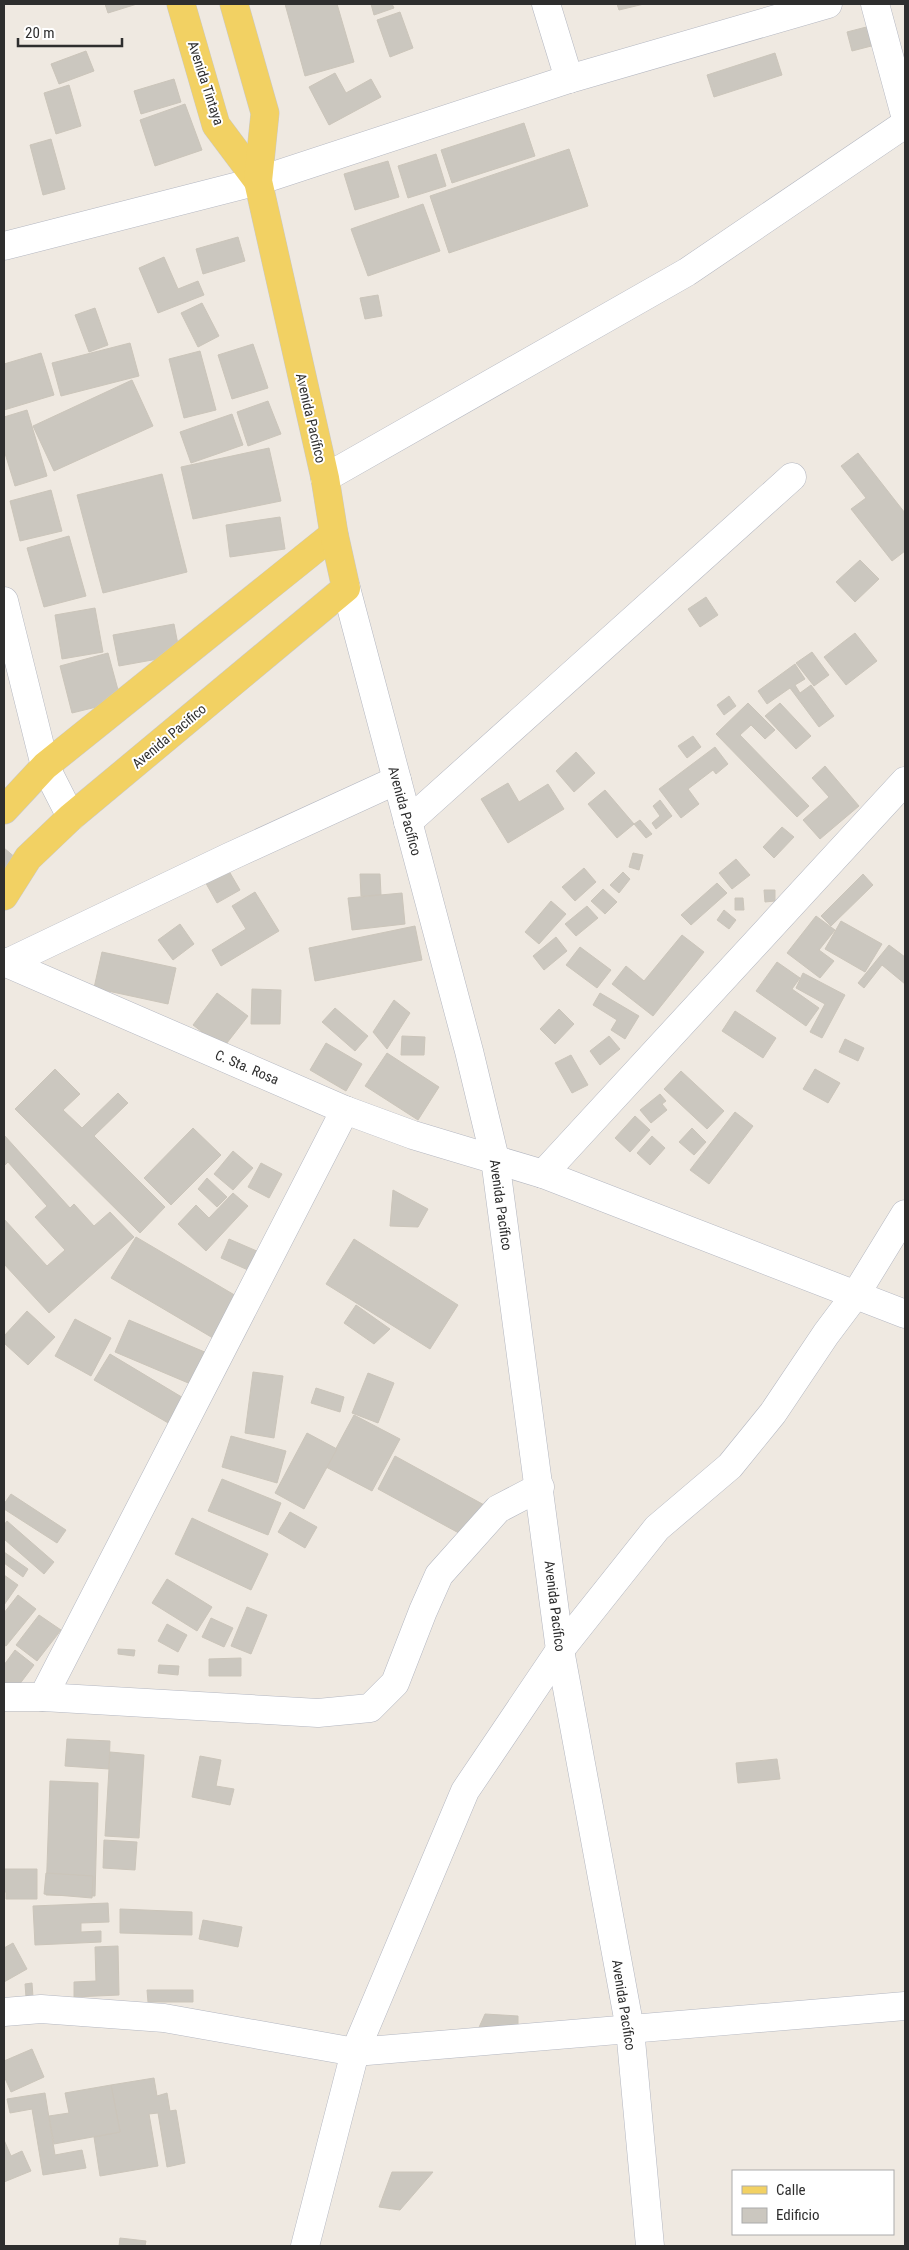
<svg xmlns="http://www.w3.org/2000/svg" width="909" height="2250" viewBox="0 0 909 2250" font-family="'Roboto Condensed',sans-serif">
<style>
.building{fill:#cbc7bf;stroke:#cbc5ba}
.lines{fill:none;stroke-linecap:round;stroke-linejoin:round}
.minor-casing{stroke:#b4b7c1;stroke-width:29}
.major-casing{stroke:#c9c9c9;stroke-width:29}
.minor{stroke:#fff;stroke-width:28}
.major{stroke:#f2d163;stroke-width:28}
.labels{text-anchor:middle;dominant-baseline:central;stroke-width:4;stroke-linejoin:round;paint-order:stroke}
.street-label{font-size:14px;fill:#2e2e2e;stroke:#fff}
</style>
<rect width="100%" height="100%" fill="#efe9e1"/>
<!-- building -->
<g class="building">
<polygon points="105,4 137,4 108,13"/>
<polygon points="285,4 337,4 354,62 305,76"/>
<polygon points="371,4 392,4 394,8 374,15"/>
<polygon points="617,4 644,4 619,10"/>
<polygon points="400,12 413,48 390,57 377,20"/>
<polygon points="878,24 883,43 852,51 847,32"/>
<polygon points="86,51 94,71 59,84 51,64"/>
<polygon points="775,53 782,75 714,97 707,75"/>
<polygon points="335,73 346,93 371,79 381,97 329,125 309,87"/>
<polygon points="174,79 181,102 141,114 134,91"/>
<polygon points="69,85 81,126 56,134 44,93"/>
<polygon points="185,104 202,150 155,166 140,120"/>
<polygon points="524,123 535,156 452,183 441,150"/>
<polygon points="51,139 65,189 43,195 30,145"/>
<polygon points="569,149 588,206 449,253 430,196"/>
<polygon points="436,154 446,186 408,198 398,166"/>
<polygon points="388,161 399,197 355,210 344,174"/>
<polygon points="423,204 440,251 368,276 351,229"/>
<polygon points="238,237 245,261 203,274 196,249"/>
<polygon points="164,257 178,289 198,281 204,295 158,313 139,268"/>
<polygon points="378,295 382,316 365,319 360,298"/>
<polygon points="202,303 219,336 198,347 181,313"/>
<polygon points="95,308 108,345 89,352 75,315"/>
<polygon points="130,343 139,376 61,396 52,363"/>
<polygon points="253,344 268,388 232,399 218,355"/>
<polygon points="200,351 216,410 184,418 169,359"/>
<polygon points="41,353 54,395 4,410 4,364"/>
<polygon points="132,380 153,426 54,471 33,426"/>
<polygon points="268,401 281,434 248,446 237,412"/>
<polygon points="27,410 47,476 15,486 4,450 4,417"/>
<polygon points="232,414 243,445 191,463 180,432"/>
<polygon points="269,448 281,501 193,519 181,467"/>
<polygon points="858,453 905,513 905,551 892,561 851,509 866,498 841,466"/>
<polygon points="162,474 187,572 103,593 77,495"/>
<polygon points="51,490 62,531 20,541 10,501"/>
<polygon points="280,517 285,549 230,557 226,525"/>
<polygon points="69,536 86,596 44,607 27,548"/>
<polygon points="860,560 879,579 855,602 836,582"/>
<polygon points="706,597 718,615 700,627 688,609"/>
<polygon points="95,608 103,652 62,659 55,615"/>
<polygon points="174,624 180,655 119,666 113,635"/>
<polygon points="855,633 877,661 846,685 824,657"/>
<polygon points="812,652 829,675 814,686 796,663"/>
<polygon points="108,653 121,701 72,713 60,666"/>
<polygon points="795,664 805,679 795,685 800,693 811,685 834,716 819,727 790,688 767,704 758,691"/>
<polygon points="729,696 736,706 724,715 717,705"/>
<polygon points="748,703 775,730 765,739 751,725 740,735 809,806 797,817 716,734"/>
<polygon points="780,703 811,736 796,749 765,716"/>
<polygon points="693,736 701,747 687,758 678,746"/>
<polygon points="715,747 728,764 716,774 713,770 688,789 699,804 681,818 659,789"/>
<polygon points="576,752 595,773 574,792 556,771"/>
<polygon points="825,766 859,806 820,839 803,820 829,797 812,778"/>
<polygon points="508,783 519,802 548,784 564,809 508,843 481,799"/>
<polygon points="605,790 634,824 617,838 588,804"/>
<polygon points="660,800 672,816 656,829 652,823 660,816 653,806"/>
<polygon points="640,820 652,834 646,838 634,824"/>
<polygon points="782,827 794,837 774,858 763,847"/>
<polygon points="4,848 17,859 4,874"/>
<polygon points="633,853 643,855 639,870 629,867"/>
<polygon points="736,859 750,875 732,889 719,873"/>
<polygon points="226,866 240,890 217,903 203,878"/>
<polygon points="584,868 596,882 575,901 562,887"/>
<polygon points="623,872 630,879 619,893 610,885"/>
<polygon points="360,874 380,874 381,895 361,896"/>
<polygon points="863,874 873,885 831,926 821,916"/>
<polygon points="717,883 727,893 691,925 681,915"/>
<polygon points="603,889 617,902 605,914 591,901"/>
<polygon points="764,890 775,890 775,901 765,902"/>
<polygon points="255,892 279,931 221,966 212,950 246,929 232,906"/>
<polygon points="402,893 405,924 352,930 348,898"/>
<polygon points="735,898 743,898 744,910 735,910"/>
<polygon points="551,901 566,914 539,944 525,932"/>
<polygon points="587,906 598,918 576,936 565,924"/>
<polygon points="724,910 736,920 729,929 717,920"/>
<polygon points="816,916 835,930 819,950 834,961 820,978 787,953"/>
<polygon points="841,921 882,944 865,972 825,949"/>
<polygon points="180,924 194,944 173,960 158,940"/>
<polygon points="415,926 422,960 315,981 309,948"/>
<polygon points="682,935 704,952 653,1016 612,984 626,966 644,981"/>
<polygon points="556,937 567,951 544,970 533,956"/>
<polygon points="889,945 905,957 905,984 882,965 864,988 858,983"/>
<polygon points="580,947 611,970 597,988 566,965"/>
<polygon points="102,952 176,968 168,1004 94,988"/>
<polygon points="777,962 800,978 792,989 819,1008 806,1026 756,991"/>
<polygon points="803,973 845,995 822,1038 810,1032 825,1004 796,988"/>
<polygon points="252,989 281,990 280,1024 251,1024"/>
<polygon points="217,993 248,1016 223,1048 193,1025"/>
<polygon points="600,993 639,1016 625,1039 611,1030 617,1020 593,1005"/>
<polygon points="394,1000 410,1013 387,1049 373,1032"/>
<polygon points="335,1008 368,1036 355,1051 322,1022"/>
<polygon points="559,1009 574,1024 555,1044 540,1029"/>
<polygon points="735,1011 776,1038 763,1058 722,1031"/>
<polygon points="402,1036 425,1037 424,1055 401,1055"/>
<polygon points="609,1036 620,1049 600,1065 590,1051"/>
<polygon points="845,1039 864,1048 858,1061 839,1052"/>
<polygon points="326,1043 362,1064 346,1091 310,1070"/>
<polygon points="387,1053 439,1087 418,1120 365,1086"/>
<polygon points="571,1055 588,1085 572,1093 555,1063"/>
<polygon points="55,1069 80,1094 63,1110 82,1128 118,1093 128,1103 94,1136 165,1207 140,1233 15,1109"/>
<polygon points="815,1069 840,1083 828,1103 803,1089"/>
<polygon points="681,1071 724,1111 707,1129 664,1089"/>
<polygon points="660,1094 666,1101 662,1104 667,1110 651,1123 640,1110"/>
<polygon points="735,1112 753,1126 709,1184 690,1170"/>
<polygon points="635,1116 650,1130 630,1152 615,1138"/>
<polygon points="193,1128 221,1155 171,1205 144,1178"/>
<polygon points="692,1128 706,1142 694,1155 679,1142"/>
<polygon points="4,1135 70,1208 74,1204 94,1226 110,1212 134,1237 49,1313 4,1264 4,1219 47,1266 65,1250 35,1217 47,1206 8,1162 4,1166"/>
<polygon points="652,1136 665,1148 650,1165 637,1153"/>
<polygon points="233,1151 253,1168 233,1190 214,1174"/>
<polygon points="261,1163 282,1174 269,1198 248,1187"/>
<polygon points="207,1178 227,1197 217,1207 198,1189"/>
<polygon points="393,1190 428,1209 418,1227 390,1226"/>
<polygon points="233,1193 248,1206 206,1251 178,1224 196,1205 209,1218"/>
<polygon points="136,1237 243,1300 218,1341 111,1278"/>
<polygon points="229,1239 266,1255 257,1274 221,1258"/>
<polygon points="354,1239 458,1305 430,1349 326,1284"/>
<polygon points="356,1305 390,1329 374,1344 344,1323"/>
<polygon points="27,1311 55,1337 28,1365 4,1343 4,1336"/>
<polygon points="75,1319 111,1338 91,1376 55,1356"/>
<polygon points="129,1320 207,1353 193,1385 115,1352"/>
<polygon points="110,1354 185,1399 170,1424 94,1380"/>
<polygon points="253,1372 283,1376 274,1438 245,1433"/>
<polygon points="368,1373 394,1383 378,1423 352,1413"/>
<polygon points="316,1388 344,1397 340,1412 311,1403"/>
<polygon points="354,1415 400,1439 372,1491 326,1467"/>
<polygon points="307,1433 337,1449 304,1509 275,1493"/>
<polygon points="231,1436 286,1451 277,1483 222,1467"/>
<polygon points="395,1456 486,1506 468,1538 378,1489"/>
<polygon points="222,1479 281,1503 268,1535 208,1511"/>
<polygon points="11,1494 66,1530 57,1543 4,1509 4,1504"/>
<polygon points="290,1512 317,1527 305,1548 278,1532"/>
<polygon points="192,1518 268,1554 251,1590 175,1554"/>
<polygon points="7,1521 54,1562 44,1574 4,1539 4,1525"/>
<polygon points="4,1552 28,1569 23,1577 4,1563"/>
<polygon points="4,1575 18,1585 4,1605"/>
<polygon points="167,1579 212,1607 197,1631 152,1603"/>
<polygon points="18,1595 36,1609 6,1646 4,1645 4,1613"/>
<polygon points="247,1607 267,1615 251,1654 231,1646"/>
<polygon points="39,1615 61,1630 37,1661 16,1645"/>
<polygon points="211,1618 233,1628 224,1647 202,1637"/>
<polygon points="167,1624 187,1635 178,1652 158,1641"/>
<polygon points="118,1649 135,1650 134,1656 118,1654"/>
<polygon points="15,1650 34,1665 13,1693 4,1687 4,1665"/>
<polygon points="241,1658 241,1676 209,1676 209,1659"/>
<polygon points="159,1665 179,1666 178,1675 158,1673"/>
<polygon points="67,1739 110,1741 109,1769 65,1766"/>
<polygon points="110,1752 144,1755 139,1838 105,1836"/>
<polygon points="200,1756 221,1760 216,1786 234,1789 230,1805 192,1797"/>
<polygon points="777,1759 780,1779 738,1783 736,1763"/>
<polygon points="50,1781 98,1783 95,1896 46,1895"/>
<polygon points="104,1840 137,1842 135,1870 103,1868"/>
<polygon points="4,1869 37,1869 37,1899 6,1899 6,1892 4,1892"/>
<polygon points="46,1873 93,1876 92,1898 44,1894"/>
<polygon points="108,1903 109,1922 81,1923 81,1932 101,1931 101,1942 35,1945 33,1906"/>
<polygon points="120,1909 192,1912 192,1935 120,1933"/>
<polygon points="203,1920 242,1927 238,1947 199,1939"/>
<polygon points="13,1943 27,1969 4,1982 4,1948"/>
<polygon points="118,1946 119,1995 74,1997 74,1982 96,1981 95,1947"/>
<polygon points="32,1983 33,1997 26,1997 25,1984"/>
<polygon points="147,1990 193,1990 193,2002 148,2002"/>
<polygon points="485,2014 518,2016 518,2031 476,2034"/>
<polygon points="32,2049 44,2077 11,2092 4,2076 4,2061"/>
<polygon points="154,2078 157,2096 167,2093 170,2111 176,2110 185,2163 167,2167 158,2113 149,2114 158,2166 100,2176 94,2137 120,2132 111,2085"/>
<polygon points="111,2085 120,2132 54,2144 49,2116 69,2113 65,2093"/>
<polygon points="45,2093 55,2155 82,2150 86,2168 43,2175 32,2109 10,2113 7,2099"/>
<polygon points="4,2140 11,2156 22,2151 31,2171 4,2182"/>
<polygon points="392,2172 433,2172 400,2210 379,2207"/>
<polygon points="120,2238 146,2241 145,2246 119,2246"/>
</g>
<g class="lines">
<defs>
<g id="minor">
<polyline points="546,4 569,79"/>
<polyline points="875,4 905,115"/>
<polyline points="4,246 258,181 569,79 828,4"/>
<polyline points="325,478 687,272 905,124"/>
<polyline points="346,588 469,1051 495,1159 560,1650 630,2029 650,2246"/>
<polyline points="4,601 45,766 71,817"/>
<polyline points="408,822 792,477"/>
<polyline points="4,962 345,1110 413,1135 543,1174 905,1314"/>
<polyline points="7,963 229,857 397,780"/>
<polyline points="543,1174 905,781"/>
<polyline points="4,1697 43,1697 318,1713 370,1708 395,1683 423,1611 439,1575 498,1509 540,1487"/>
<polyline points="43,1697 345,1110"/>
<polyline points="4,2012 41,2009 164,2018 355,2052 905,2006"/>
<polyline points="305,2246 355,2052 465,1791 560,1650 657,1528 730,1466 773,1413 826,1334 856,1294 905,1214"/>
</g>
<g id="major">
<polyline points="181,4 216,125 258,181"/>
<polyline points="4,810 45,766 334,534"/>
<polyline points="4,896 28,858 71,817 346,588 334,534 325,478 258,181 265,113 234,4"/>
</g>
</defs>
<!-- minor casing -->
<use href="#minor" class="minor-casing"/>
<!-- major casing -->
<use href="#major" class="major-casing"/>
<!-- minor -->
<use href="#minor" class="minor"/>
<!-- major -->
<use href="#major" class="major"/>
</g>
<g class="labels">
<!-- street labels -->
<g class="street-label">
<text transform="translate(206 83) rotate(72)">Avenida Tintaya</text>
<text transform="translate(311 418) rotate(77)">Avenida Pacífico</text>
<text transform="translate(169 736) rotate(-40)">Avenida Pacifico</text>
<text transform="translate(405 811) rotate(75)">Avenida Pacífico</text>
<text transform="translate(247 1067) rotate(23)">C. Sta. Rosa</text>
<text transform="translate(501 1205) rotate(82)">Avenida Pacífico</text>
<text transform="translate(555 1606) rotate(83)">Avenida Pacífico</text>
<text transform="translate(624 2005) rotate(81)">Avenida Pacífico</text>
</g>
</g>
<!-- border -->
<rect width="909" height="2250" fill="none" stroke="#2e2e2e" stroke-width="10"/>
<!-- legend -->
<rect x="732" y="2170" width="162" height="65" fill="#ffffff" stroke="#ababab"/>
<rect x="742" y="2186" width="25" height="8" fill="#f2d163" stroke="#ababab"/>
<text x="776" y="2195" font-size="15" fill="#2e2e2e">Calle</text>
<rect x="742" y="2208" width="25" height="15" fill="#cbc7bf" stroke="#ababab"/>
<text x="776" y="2220" font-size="15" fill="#2e2e2e">Edificio</text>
<!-- scale -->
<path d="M18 38v8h104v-8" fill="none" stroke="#2e2e2e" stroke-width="2.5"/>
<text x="25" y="38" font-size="15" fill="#2e2e2e" stroke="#ffffff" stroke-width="4" paint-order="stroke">20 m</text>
</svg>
